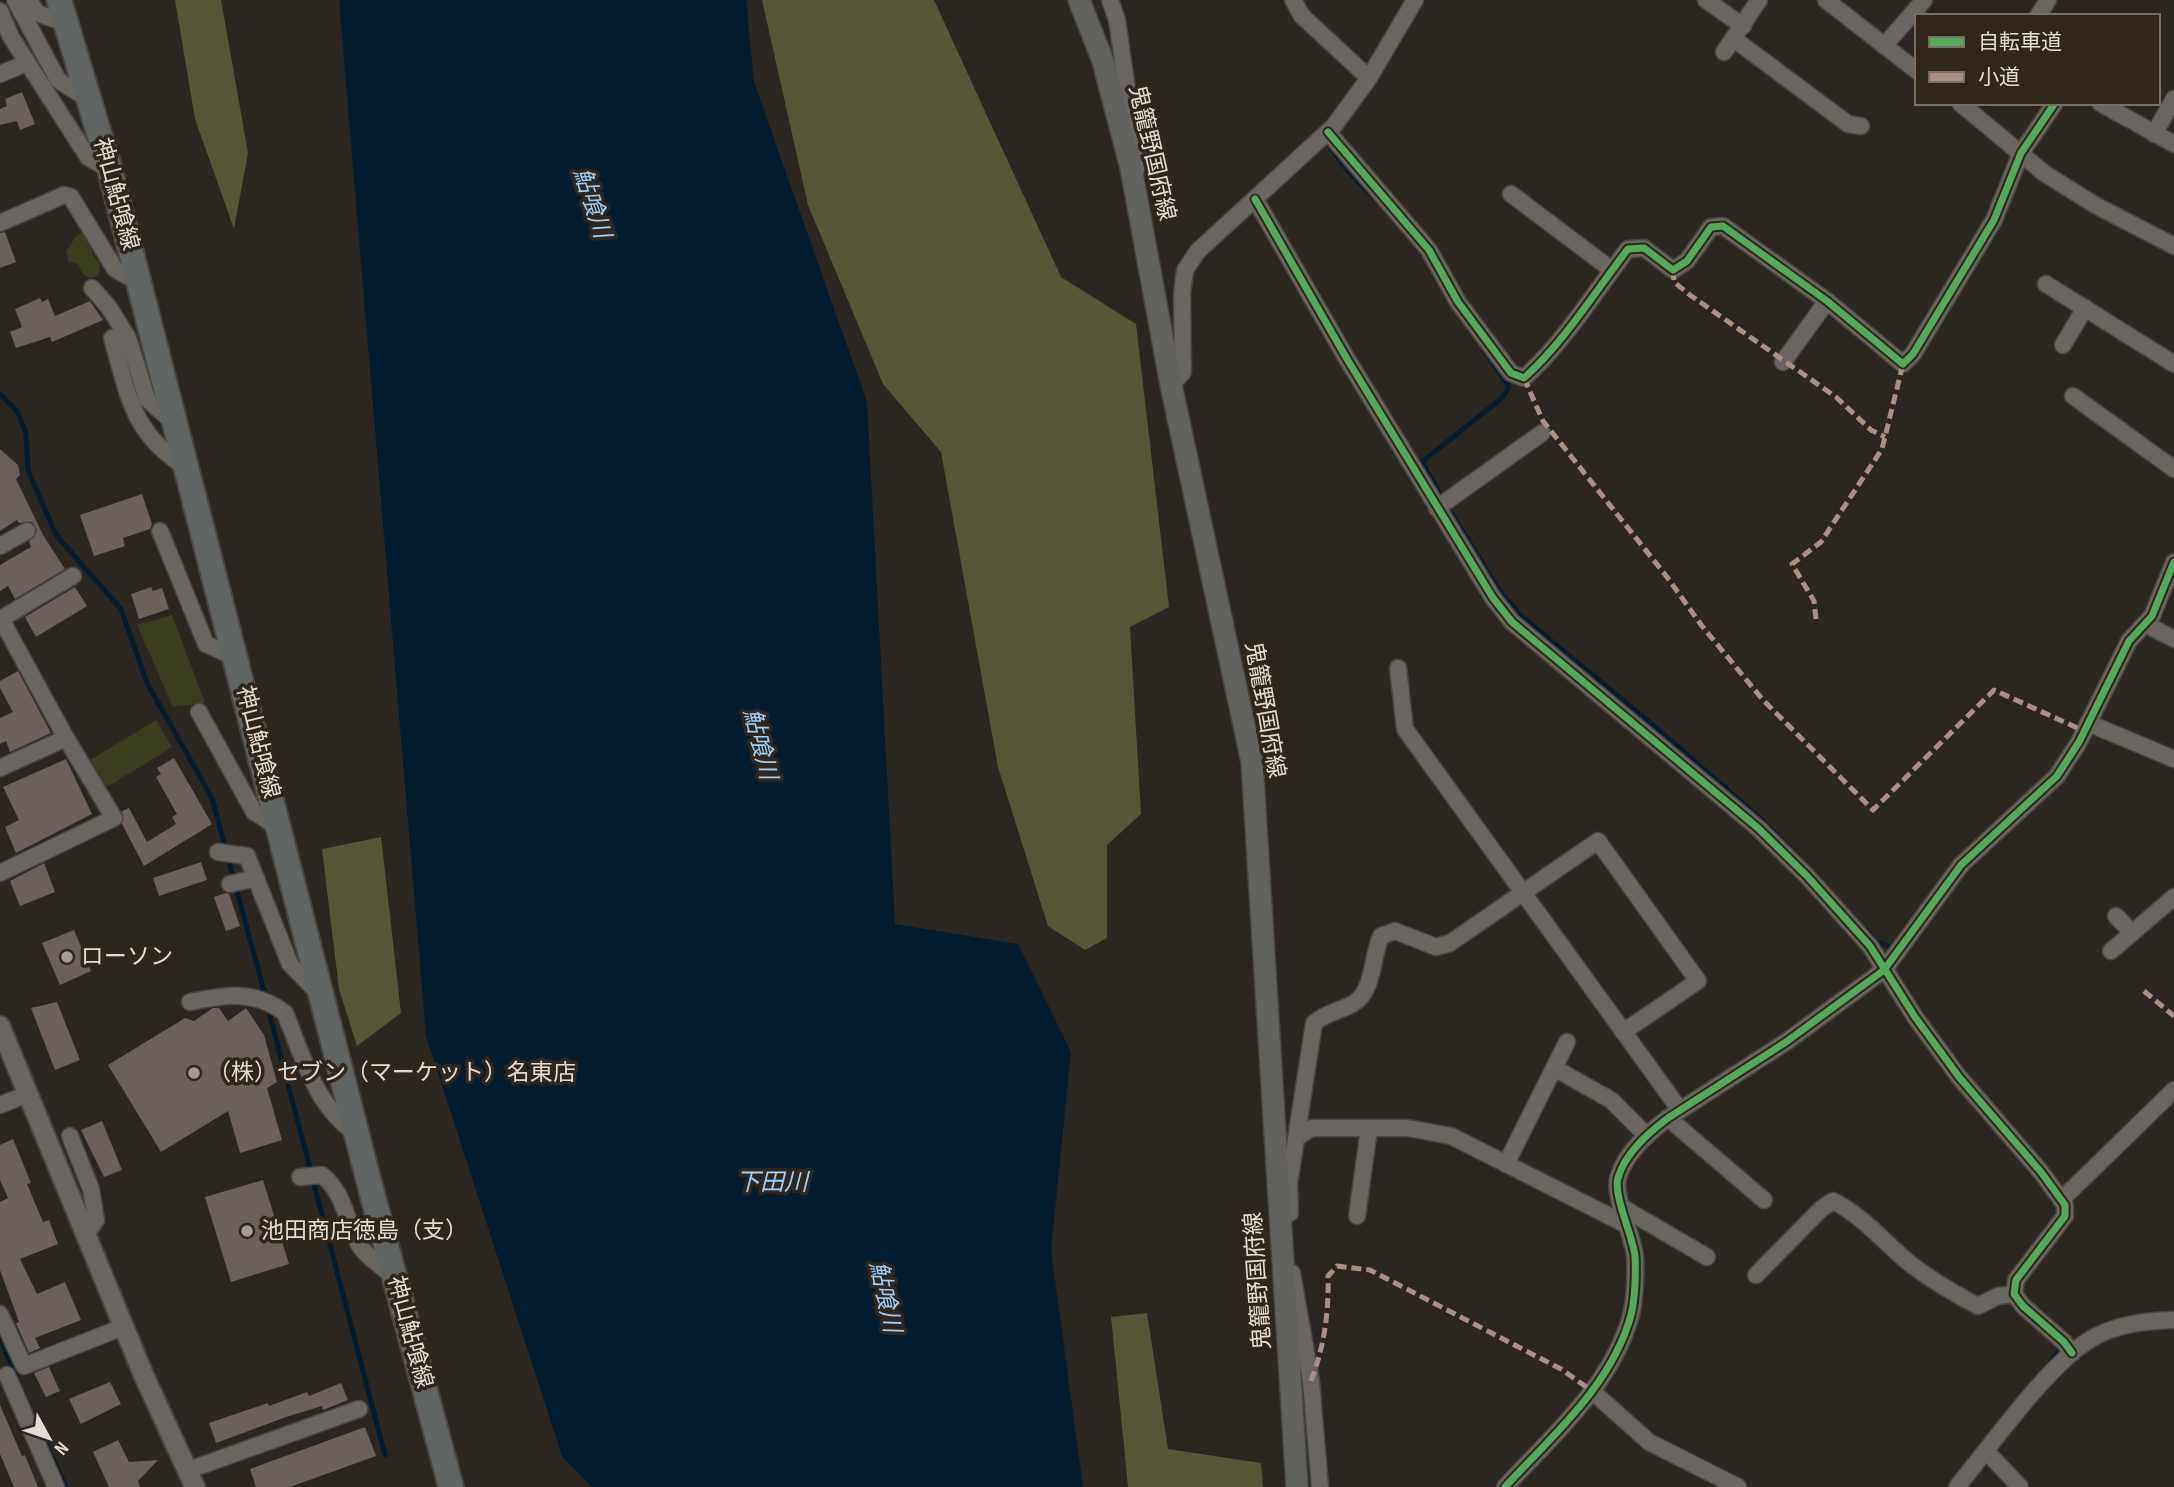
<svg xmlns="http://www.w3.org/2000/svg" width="2174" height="1487" viewBox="0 0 2174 1487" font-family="'Sofia Sans Condensed','Noto Sans JP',sans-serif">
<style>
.green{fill:#3a3c1e}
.forest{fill:#555736}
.water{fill:#041c2f}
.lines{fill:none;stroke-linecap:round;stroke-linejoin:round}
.stream{stroke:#041c2f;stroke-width:5}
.building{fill:#6b605b}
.minor-casing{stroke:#49443e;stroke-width:19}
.tertiary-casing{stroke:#49443e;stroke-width:23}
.secondary-casing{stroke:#49443e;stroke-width:24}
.primary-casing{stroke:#49443e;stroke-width:28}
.minor{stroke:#696560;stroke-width:16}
.tertiary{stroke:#696560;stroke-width:19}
.secondary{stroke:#61625e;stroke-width:21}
.primary{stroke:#606564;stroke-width:24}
.quiet{stroke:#ac8f84;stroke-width:5;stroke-dasharray:10 5;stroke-linecap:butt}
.cycleway-casing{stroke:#30261b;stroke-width:11}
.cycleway{stroke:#51ab58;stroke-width:7}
.poi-dot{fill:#a39c96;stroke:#30261b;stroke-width:2.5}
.labels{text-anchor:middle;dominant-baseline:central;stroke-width:7;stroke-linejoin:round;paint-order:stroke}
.street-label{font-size:23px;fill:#e3dcd5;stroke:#30261b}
.poi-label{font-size:23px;fill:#e3dcd5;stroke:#30261b;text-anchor:start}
.water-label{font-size:24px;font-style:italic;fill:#9acefc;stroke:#30261b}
</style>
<rect width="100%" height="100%" fill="#2b2620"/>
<!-- green -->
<g class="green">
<polygon points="85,232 94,247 92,254 100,264 99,275 90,278 84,275 78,264 69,262 66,252 76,236"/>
<polygon points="172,615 205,703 173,707 137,625"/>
<polygon points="156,720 172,747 107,787 90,760"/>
</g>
<!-- forest -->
<g class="forest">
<polygon points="175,0 221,0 248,153 234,229 195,119"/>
<polygon points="762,0 934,0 1061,277 1136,324 1169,607 1130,627 1141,814 1107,845 1107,938 1085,950 1048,926 998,767 941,452 883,384 808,205"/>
<polygon points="381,837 401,1013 357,1046 339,989 322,849"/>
<polygon points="1147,1313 1168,1449 1261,1463 1263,1487 1128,1487 1111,1317"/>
</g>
<!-- water -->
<polygon class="water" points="339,0 746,0 754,82 867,402 895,924 1018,944 1071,1052 1051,1250 1083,1487 592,1487 562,1456 426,1036"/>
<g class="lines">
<!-- stream -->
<g class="stream">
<polyline points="1329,145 1347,170 1379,203"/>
<polyline points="0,394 17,411 26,433 28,470 56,535 121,609 147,683 212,798 266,999"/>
<polyline points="1440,493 1422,462 1502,398 1509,387 1484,350"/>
<polyline points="1452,514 1499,590 1521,616 1646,719 1763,821 1810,869"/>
<polyline points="1866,930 1876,941 1893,948"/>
<polyline points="268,1008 385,1455"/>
<polyline points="0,1338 16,1376"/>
<polyline points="2046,1367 2062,1348"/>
<polyline points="41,1433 66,1487"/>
</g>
</g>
<!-- building -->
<g class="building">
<polygon points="22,92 35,124 20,130 17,121 0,125 0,109 7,106 5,99"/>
<polygon points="5,232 16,262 0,268 0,233"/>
<polygon points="40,298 42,302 48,299 55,316 90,301 103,320 52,342 50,337 16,348 10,332 22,327 15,309"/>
<polygon points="0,449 18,465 20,475 16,479 43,535 65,569 15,599 8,586 0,591 0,565 31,547 29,542 37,530 32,522 19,523 17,520 0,531"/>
<polygon points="142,494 152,524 150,529 123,538 125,546 94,556 80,515"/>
<polygon points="75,587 87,606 36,637 25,617"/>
<polygon points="151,587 153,591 162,588 169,609 139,619 131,594"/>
<polygon points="18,671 51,733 10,752 6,741 0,744 0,718 13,712 0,688 0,681"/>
<polygon points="174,758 212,824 144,866 122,824 122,811 129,808 147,842 176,824 172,817 177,814 156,777 161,774 157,768"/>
<polygon points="66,759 92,814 16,853 5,827 19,820 3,787"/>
<polygon points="201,862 207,880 159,896 153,878"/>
<polygon points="44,863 55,892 20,906 10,881"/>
<polygon points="226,893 229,894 240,926 226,931 214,897"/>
<polygon points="74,930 91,971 60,985 42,943"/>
<polygon points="57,1002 80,1060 55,1070 31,1008"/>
<polygon points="213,1008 219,1008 228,1021 246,1008 264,1035 277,1082 267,1088 282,1140 240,1153 228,1111 161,1152 108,1065 185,1018 194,1021"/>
<polygon points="102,1121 122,1170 104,1177 81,1130"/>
<polygon points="13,1139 31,1183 27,1184 43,1222 49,1220 58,1244 20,1259 37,1294 65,1282 81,1320 35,1338 40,1348 29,1353 16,1323 19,1322 0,1270 0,1202 8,1198 0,1180 0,1145"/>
<polygon points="263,1180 289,1264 231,1282 205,1197"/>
<polygon points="49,1367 60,1391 46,1397 34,1373"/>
<polygon points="110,1382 121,1404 81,1424 69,1399"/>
<polygon points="341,1383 348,1400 323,1410 322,1406 286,1417 216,1443 209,1423 268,1403 269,1406 307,1392 309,1396"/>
<polygon points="0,1405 22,1456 25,1455 38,1487 14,1487 0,1454"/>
<polygon points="365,1427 376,1456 290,1487 256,1487 250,1469"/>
<polygon points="118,1440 129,1462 158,1460 138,1481 140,1487 109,1487 93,1452"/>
</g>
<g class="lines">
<defs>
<g id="minor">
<polyline points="15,0 58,80 90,100"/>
<polyline points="29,0 37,13 68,24"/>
<polyline points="1110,0 1117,20 1130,110 1142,158 1132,176"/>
<polyline points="1293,0 1302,16 1369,78"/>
<polyline points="1706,0 1743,26"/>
<polyline points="1826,0 1917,71"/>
<polyline points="0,11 11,37 88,157 110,170"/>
<polyline points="2038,16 2048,0"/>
<polyline points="1734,39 1848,124 1861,126"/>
<polyline points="1884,46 1924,0"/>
<polyline points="1724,52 1759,0"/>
<polyline points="0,74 27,63"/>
<polyline points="1960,103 2044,173 2095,205 2174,246"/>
<polyline points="2100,103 2174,144"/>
<path d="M 1328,132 L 1429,250 L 1458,302 L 1511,373 L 1524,378 C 1565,341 1594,293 1628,249 L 1644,248 L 1673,270 L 1687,261 L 1711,227 L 1723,226 L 1827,301 L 1903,364 L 1913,354 L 1994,220 L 2021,153 L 2055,103"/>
<polyline points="2154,134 2174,99"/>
<polyline points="1511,194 1612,270"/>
<polyline points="1255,199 1347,359 1493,598 1512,622 1758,828 1807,876 1870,946 1915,1017 1959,1077 2041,1172 2065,1205 2065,1216 2016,1280 2014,1294 2023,1306 2064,1342 2072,1353"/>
<polyline points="0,223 64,195 71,197 115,269 140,283"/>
<polyline points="2046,284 2174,364"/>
<polyline points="92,288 108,306 128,338 147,399 174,423"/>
<path d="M 112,338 C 129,398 132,433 187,468"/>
<polyline points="2063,345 2085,308"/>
<polyline points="1783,362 1827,301"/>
<polyline points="1171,385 1183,372 1182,294 1185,270 1198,251 1334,126 1369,78 1415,0"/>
<polyline points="2073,396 2174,469"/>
<polyline points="1437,508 1542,433"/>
<polyline points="160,531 206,644 234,657"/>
<polyline points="0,546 27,531"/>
<polyline points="2145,624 2174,639"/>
<polyline points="1398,668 1405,729 1680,1110"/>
<polyline points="199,712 254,812 280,828"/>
<polyline points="2088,723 2174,759"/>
<polyline points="66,738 1,619 73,576"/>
<polyline points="0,768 66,738 114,818 0,873"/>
<polyline points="218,852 247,856 290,964 318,993"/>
<polyline points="230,884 256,878"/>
<polyline points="2116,916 2132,933"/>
<polyline points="2111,951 2174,897"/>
<path d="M 190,1002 C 225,995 254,989 285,1013 C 304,1059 315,1106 358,1135"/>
<polyline points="1554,1068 1611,1100 1647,1136"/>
<polyline points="0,1105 28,1094"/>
<polyline points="1668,1118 1764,1200"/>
<polyline points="70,1136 91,1189 96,1220 85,1236"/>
<polyline points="1297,1137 1312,1128 1408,1128 1451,1136 1627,1225"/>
<polyline points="1506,1164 1567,1042"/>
<path d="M 300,1177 L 322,1175 C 345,1193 346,1223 360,1246 C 367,1257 383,1267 392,1276"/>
<polyline points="2061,1200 2174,1090"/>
<polyline points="1623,1208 1707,1257"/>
<path d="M 1290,1213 L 1289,1184 L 1314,1023 C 1327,1012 1341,1011 1354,1003 C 1374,991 1372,955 1381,936 L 1395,931 L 1436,947 L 1450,943 L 1598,841 L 1698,981 L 1623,1032"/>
<polyline points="1357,1216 1369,1129"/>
<polyline points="1292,1273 1311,1381 1320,1487"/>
<path d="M 1756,1275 L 1821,1209 L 1833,1201 C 1864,1216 1886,1245 1913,1266 C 1933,1281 1955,1294 1978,1306 L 1998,1296 L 2014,1294"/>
<polyline points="0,1314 24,1366 123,1327"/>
<polyline points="7,1375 56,1487"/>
<polyline points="1592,1391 1649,1442 1738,1487"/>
<polyline points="1986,1451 2020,1487"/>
<polyline points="186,1471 359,1409"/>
<path d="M 1505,1487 C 1552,1436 1612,1385 1631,1315 C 1635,1299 1636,1273 1635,1256 C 1633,1236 1613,1196 1618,1178 C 1625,1153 1648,1133 1668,1118 L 1786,1042 L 1884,970 L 1961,865 L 2057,776 L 2079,742 L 2129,641 L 2152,616 L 2174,562"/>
<path d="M 1957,1487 C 1989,1448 2049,1363 2091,1339 C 2116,1324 2145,1321 2174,1320"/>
</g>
<polyline id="tertiary" points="0,1026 144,1376 195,1487"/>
<polyline id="secondary" points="1079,0 1103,61 1131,168 1171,385 1252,762 1297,1487"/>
<polyline id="primary" points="59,0 110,170 369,1182 451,1487"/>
</defs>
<!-- minor casing -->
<use href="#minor" class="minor-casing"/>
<!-- tertiary casing -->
<use href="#tertiary" class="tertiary-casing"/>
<!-- secondary casing -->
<use href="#secondary" class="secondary-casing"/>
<!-- primary casing -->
<use href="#primary" class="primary-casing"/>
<!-- minor -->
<use href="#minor" class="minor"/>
<!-- tertiary -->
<use href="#tertiary" class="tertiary"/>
<!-- secondary -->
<use href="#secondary" class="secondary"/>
<!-- primary -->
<use href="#primary" class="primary"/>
<!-- quiet -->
<g class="quiet">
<polyline points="1673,270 1674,282 1690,295 1836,397 1871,430 1885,437"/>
<polyline points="1524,378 1543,421 1667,577 1702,626 1763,700 1873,810 1994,690 2084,731"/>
<polyline points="1816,619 1814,601 1792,564 1821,542 1882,449 1903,364"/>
<polyline points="2144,991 2174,1016"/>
<path d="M 1311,1381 C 1324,1347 1329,1313 1328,1276 L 1337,1266 L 1370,1270 L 1561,1369 L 1592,1391"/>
</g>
<defs>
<g id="cycleway">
<path d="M 1328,132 L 1429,250 L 1458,302 L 1511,373 L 1524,378 C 1565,341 1594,293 1628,249 L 1644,248 L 1673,270 L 1687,261 L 1711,227 L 1723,226 L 1827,301 L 1903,364 L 1913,354 L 1994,220 L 2021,153 L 2055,103"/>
<polyline points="1255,199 1347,359 1493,598 1512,622 1758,828 1807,876 1870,946 1915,1017 1959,1077 2041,1172 2065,1205 2065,1216 2016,1280 2014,1294 2023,1306 2064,1342 2072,1353"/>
<path d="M 1505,1487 C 1552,1436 1612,1385 1631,1315 C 1635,1299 1636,1273 1635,1256 C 1633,1236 1613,1196 1618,1178 C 1625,1153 1648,1133 1668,1118 L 1786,1042 L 1884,970 L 1961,865 L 2057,776 L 2079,742 L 2129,641 L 2152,616 L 2174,562"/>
</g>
</defs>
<!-- cycleway casing -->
<use href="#cycleway" class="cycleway-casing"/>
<!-- cycleway -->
<use href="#cycleway" class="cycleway"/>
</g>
<!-- markers -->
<g class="poi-dot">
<circle cx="67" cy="957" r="7"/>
<circle cx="194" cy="1073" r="7"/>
<circle cx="247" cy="1231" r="7"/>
</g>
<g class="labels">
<!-- street labels -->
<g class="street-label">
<text transform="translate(1152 153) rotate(77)">鬼籠野国府線</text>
<text transform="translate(116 194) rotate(75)">神山鮎喰線</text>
<text transform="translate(1265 710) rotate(80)">鬼籠野国府線</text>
<text transform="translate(258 742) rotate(76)">神山鮎喰線</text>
<text transform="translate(1258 1281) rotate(-94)">鬼籠野国府線</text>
<text transform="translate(410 1332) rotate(75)">神山鮎喰線</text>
</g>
<!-- poi labels -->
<g class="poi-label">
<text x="81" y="957">ローソン</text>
<text x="208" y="1073">（株）セブン（マーケット）名東店</text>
<text x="261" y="1231">池田商店徳島（支）</text>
</g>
<!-- water labels -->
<g class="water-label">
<text transform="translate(592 203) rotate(72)">鮎喰川</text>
<text transform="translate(760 744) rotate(76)">鮎喰川</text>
<text x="772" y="1182">下田川</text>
<text transform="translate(885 1297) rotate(78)">鮎喰川</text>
</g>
</g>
<!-- legend -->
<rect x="1915" y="14" width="245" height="91" fill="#30261b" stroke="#786f65" stroke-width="2"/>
<rect x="1929" y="37" width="35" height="10" fill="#51ab58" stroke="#786f65" stroke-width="2"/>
<text x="1978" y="49" font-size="21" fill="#e3dcd5">自転車道</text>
<rect x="1929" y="72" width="35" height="10" fill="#ac8f84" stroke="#786f65" stroke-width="2"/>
<text x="1978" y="84" font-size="21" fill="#e3dcd5">小道</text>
<!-- north arrow -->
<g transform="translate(49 1438) rotate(130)" stroke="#30261b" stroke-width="5" paint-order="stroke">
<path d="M0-5L12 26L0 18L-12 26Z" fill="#e3dcd5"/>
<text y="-10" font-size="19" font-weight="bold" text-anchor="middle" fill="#e3dcd5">N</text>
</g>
</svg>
